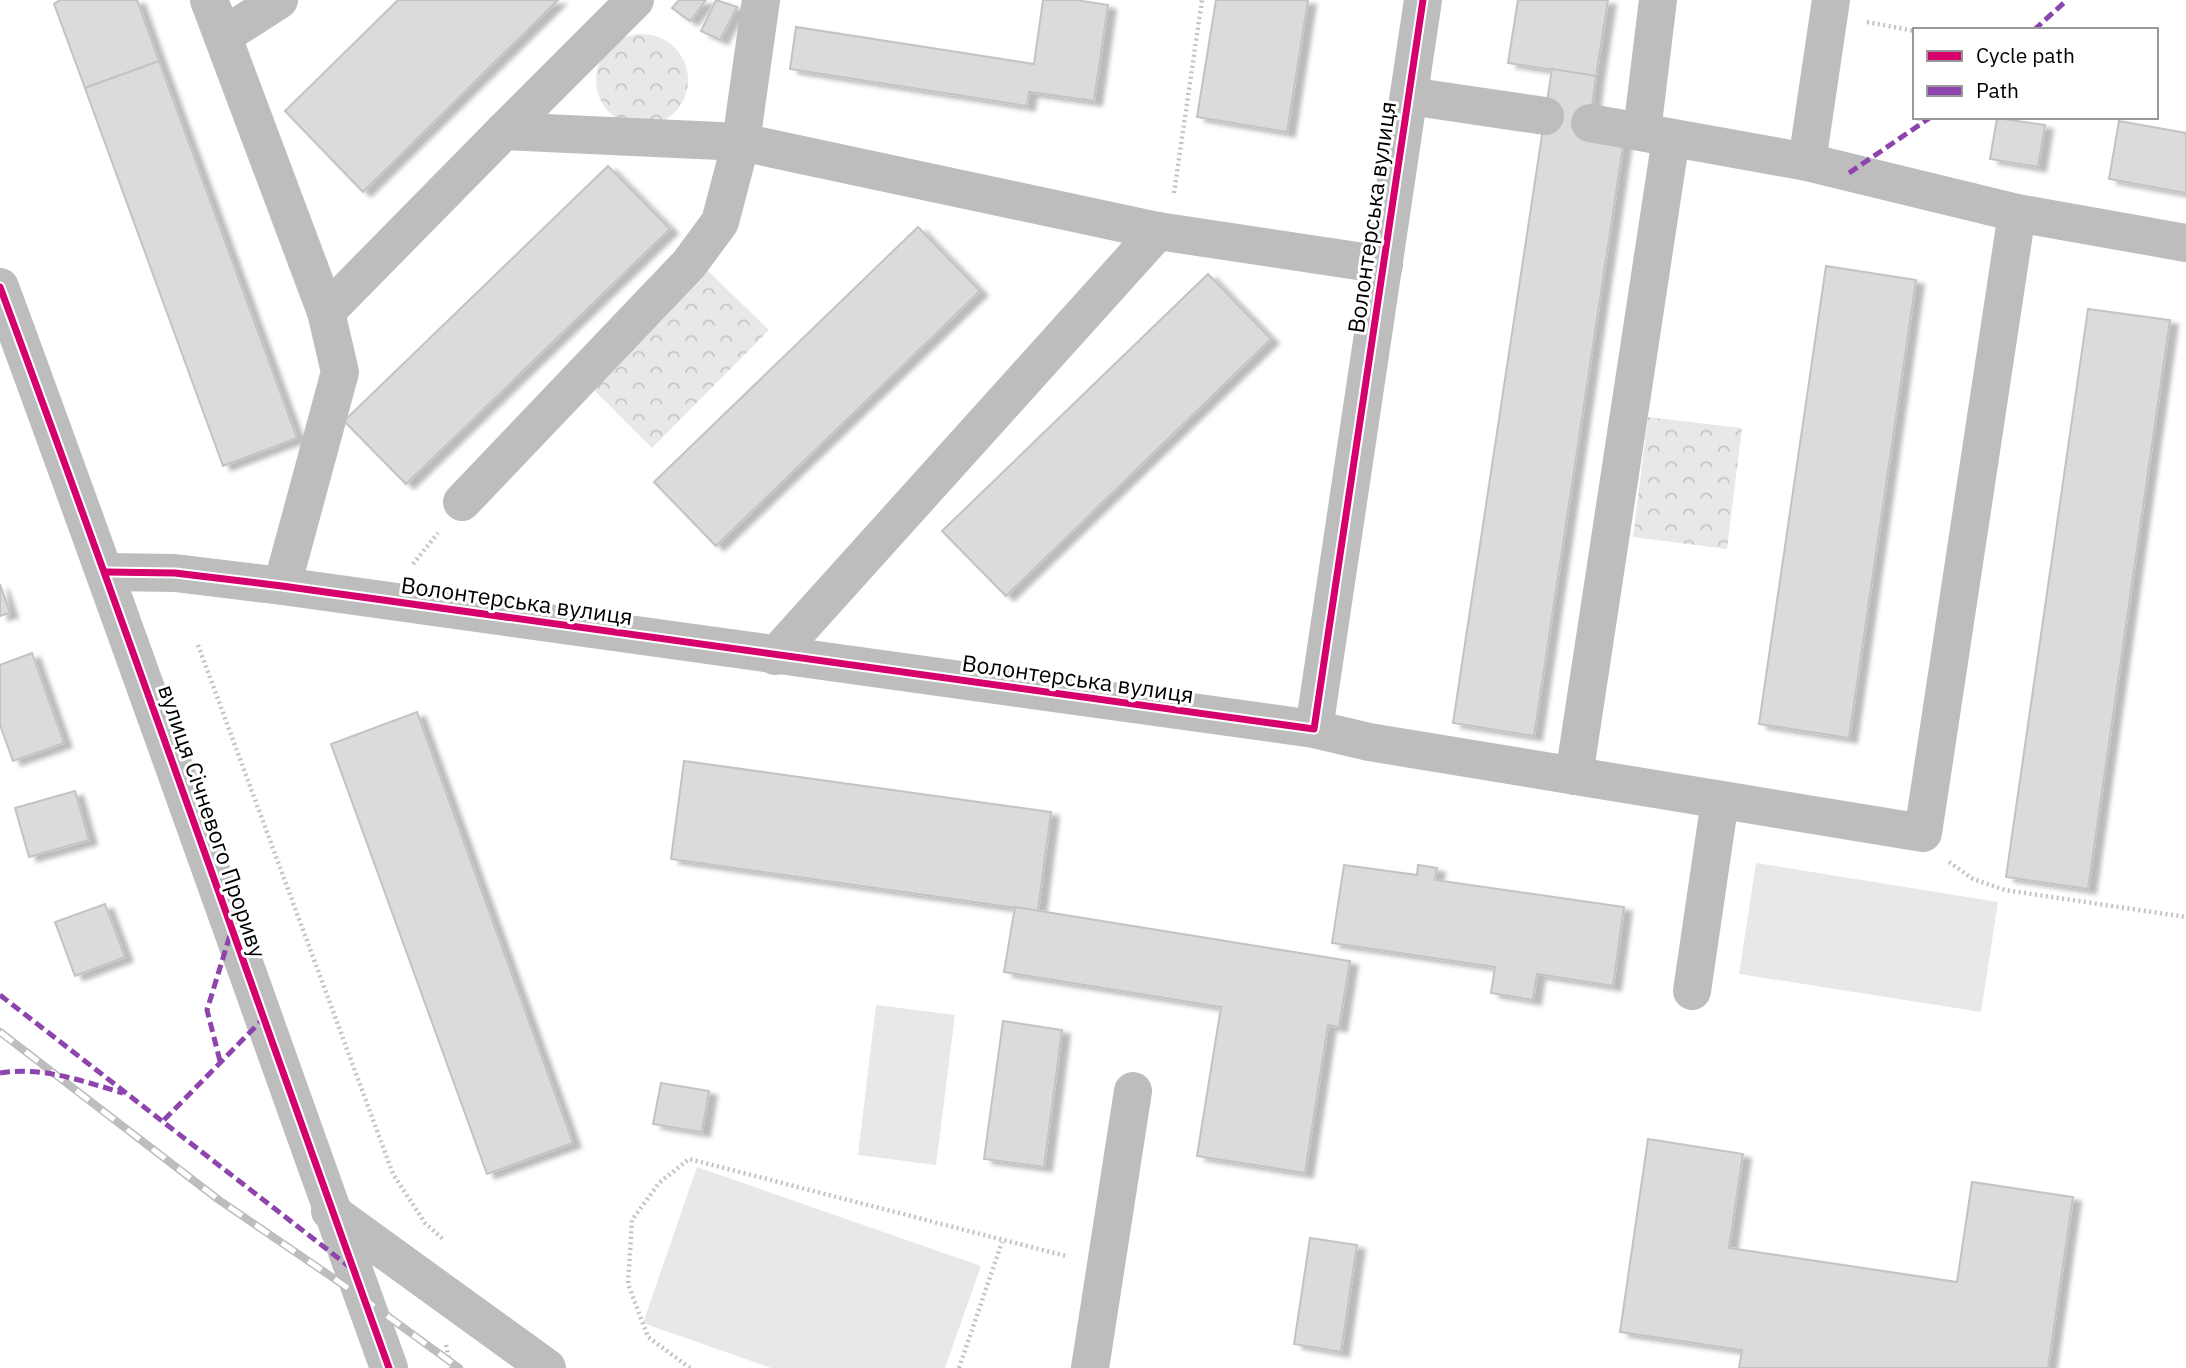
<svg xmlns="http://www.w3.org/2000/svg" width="2186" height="1368" viewBox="0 0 2186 1368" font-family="'IBM Plex Sans',sans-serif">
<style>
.park{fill:url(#park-crowns)}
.garden{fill:#e8e8e8}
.building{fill:#dbdbdb;stroke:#c3c3c3;stroke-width:2;filter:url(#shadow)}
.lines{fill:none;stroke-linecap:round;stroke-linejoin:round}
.path{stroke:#c2c2c2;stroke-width:4.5;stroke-dasharray:2 3.5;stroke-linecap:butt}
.minor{stroke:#bdbdbd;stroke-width:38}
.rail-casing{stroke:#bdbdbd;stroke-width:8}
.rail{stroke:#fff;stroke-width:5;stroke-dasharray:16;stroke-linecap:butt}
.quiet{stroke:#8e44ad;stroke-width:5;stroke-dasharray:10 5;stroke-linecap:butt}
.cycleway-casing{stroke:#fff;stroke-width:11}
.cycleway{stroke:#d6006c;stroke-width:7}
.labels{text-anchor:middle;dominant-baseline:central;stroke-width:6;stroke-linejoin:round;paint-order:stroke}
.street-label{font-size:23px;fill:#000;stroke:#fff}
</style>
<defs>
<pattern id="park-crowns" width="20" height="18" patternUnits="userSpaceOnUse" patternTransform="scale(1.75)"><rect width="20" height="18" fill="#e8e8e8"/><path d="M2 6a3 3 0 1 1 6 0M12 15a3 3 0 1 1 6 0" fill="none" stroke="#c5c5c5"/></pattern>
<filter id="shadow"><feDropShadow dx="8" dy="4.5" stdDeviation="2" flood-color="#0004"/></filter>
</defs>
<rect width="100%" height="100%" fill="#fff"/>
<!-- park -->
<g class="park">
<circle cx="642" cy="80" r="46"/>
<polygon points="704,267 769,330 652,448 588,384"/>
<polygon points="1648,417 1742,428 1727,549 1633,537"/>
</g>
<!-- garden -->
<g class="garden">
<polygon points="1756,863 1998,902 1981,1012 1739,974"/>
<polygon points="876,1005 955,1015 936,1165 858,1155"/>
<polygon points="697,1167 981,1266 945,1368 771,1368 643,1323"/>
</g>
<!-- building -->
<g class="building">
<polygon points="60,0 137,0 159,61 85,88 54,4"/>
<polygon points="398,0 558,0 363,192 285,111"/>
<polygon points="679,0 706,0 690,21 672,8"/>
<polygon points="716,0 737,7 720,40 701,31"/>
<polygon points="1043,0 1076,0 1108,5 1094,101 1029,92 1027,106 790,69 796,27 1034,64"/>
<polygon points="1216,0 1308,0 1287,132 1197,117"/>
<polygon points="1518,0 1608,0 1596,76 1508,63"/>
<polygon points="159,61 297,438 223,466 85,88"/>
<polygon points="1552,69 1596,76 1590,123 1624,140 1534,736 1453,723"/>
<polygon points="1997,118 2045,125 2038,167 1990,159"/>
<polygon points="2119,121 2186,133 2186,193 2109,179"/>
<polygon points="608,166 670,229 406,484 344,421"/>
<polygon points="918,227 980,291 716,546 654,482"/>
<polygon points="1826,266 1916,280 1849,738 1759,724"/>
<polygon points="1208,274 1271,339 1006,596 942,531"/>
<polygon points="2088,309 2170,320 2088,889 2006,877"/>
<polygon points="0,584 10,613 0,616"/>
<polygon points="32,653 64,743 13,761 0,725 0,665"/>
<polygon points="417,712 573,1143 487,1174 331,744"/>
<polygon points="684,761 1051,812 1038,911 671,859"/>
<polygon points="75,791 89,840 29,857 15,808"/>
<polygon points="1344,865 1417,875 1418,865 1437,868 1435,880 1624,907 1613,986 1537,974 1533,1000 1491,993 1495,967 1332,943"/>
<polygon points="105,904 125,957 75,976 55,922"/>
<polygon points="1015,907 1350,961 1339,1027 1328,1025 1305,1173 1197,1156 1221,1007 1004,972"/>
<polygon points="1003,1021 1062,1030 1044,1167 984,1159"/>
<polygon points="661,1083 709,1091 702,1132 653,1124"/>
<polygon points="1648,1139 1743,1154 1729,1248 1957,1282 1972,1182 2073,1197 2048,1368 1739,1368 1742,1350 1620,1332"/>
<polygon points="1310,1238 1357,1245 1341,1352 1294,1344"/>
</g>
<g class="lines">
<!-- path -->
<g class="path">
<polyline points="1867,22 1915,31"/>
<polyline points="1918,126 1919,117"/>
<polyline points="1174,193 1202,0"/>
<polyline points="413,564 438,533"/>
<polyline points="198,645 393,1174 425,1223 443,1239"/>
<polyline points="1949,862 1973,879 2005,890 2186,917"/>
<polyline points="446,1345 451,1368"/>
<polyline points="690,1368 648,1337 628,1284 632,1220 659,1183 689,1159 1066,1256"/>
<polyline points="959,1368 1002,1242"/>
</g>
<!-- minor -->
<g class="minor">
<polyline points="209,0 326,312 340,372 282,586"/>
<polyline points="223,36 279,0"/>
<polyline points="1409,96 1545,116"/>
<polyline points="1590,123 1807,162 2017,213 2186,243"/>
<polyline points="504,131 635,0"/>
<polyline points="1642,131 1658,0"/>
<polyline points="1807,162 1831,0"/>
<path d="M 0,287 C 133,646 259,1008 389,1368"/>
<polyline points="326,312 504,131 741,142 1158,231 1384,265"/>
<polyline points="462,502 689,264 720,222 741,142 761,0"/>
<polyline points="106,572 175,573 282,586 1314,729 1423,0"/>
<polyline points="775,656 1158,231"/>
<polyline points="1314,729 1369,742 1923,833 2017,213"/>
<polyline points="1574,776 1671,138"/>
<polyline points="1692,991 1720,800"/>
<polyline points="330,1211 547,1368"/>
<polyline points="1090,1368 1133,1091"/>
</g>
<defs>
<polyline id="rail" points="0,1032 219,1200 364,1299 459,1368"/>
</defs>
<!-- rail casing -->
<use href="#rail" class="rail-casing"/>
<!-- rail -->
<use href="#rail" class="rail"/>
<!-- quiet -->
<g class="quiet">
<polyline points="2034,30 2067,0"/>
<polyline points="1849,173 1931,117"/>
<polyline points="0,995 351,1268"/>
<polyline points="220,1061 207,1010 231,932"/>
<path d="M 0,1073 C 42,1066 82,1081 123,1093"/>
<polyline points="164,1120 262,1020"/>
</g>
<defs>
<g id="cycleway">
<path d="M 0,287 C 133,646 259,1008 389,1368"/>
<polyline points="106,572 175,573 282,586 1314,729 1423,0"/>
</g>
</defs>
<!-- cycleway casing -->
<use href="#cycleway" class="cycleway-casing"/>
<!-- cycleway -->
<use href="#cycleway" class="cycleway"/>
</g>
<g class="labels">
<!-- street labels -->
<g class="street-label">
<text transform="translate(1371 217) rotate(-82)">Волонтерська вулиця</text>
<text transform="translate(517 600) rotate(8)">Волонтерська вулиця</text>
<text transform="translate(1078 678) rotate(8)">Волонтерська вулиця</text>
<text transform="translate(213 821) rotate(71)">вулиця Січневого Прориву</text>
</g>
</g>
<!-- legend -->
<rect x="1913" y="28" width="245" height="91" fill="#ffffff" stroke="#999999" stroke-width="2"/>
<rect x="1927" y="51" width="35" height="10" fill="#d6006c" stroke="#999999" stroke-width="2"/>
<text x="1976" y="63" font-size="21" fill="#000000">Cycle path</text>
<rect x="1927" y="86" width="35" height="10" fill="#8e44ad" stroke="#999999" stroke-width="2"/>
<text x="1976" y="98" font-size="21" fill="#000000">Path</text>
</svg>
